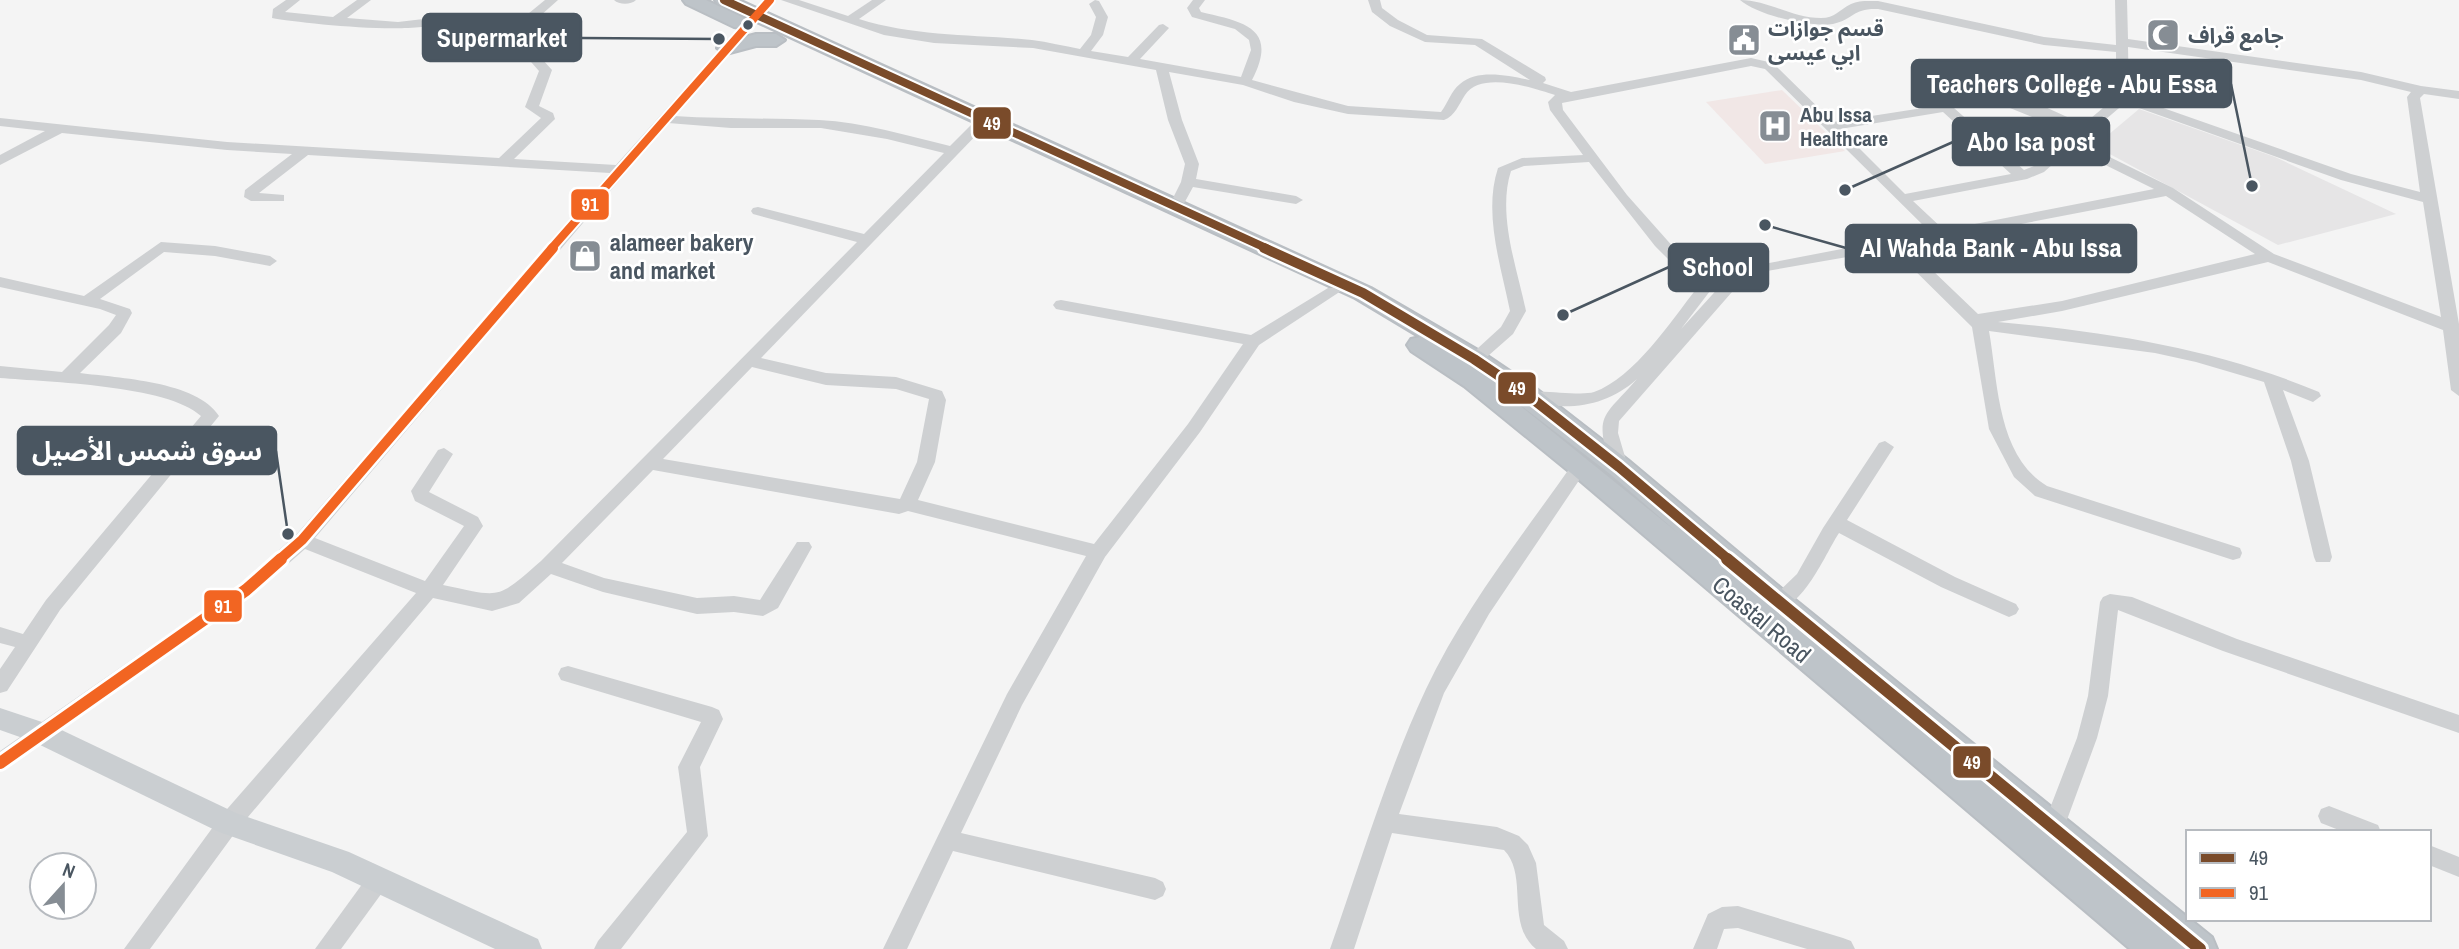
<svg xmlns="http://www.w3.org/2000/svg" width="2459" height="949" viewBox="0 0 2459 949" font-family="'Archivo Narrow','Noto Sans Arabic',sans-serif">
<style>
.education{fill:#e6e5e6}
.medical{fill:#f1e7e6}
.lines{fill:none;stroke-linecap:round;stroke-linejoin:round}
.highway-casing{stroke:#b9bec3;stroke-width:4}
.minor{fill:#ced0d2;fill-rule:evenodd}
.major{fill:#caced1;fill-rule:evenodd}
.highway{fill:#bec4c9;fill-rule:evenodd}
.bus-1-far2-casing{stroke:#fff;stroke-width:12}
.bus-1-far1-casing{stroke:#fff;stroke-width:15}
.bus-1-casing{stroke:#fff;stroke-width:18}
.bus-2-far2-casing{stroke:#fff;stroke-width:12}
.bus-2-far1-casing{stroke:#fff;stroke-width:15}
.bus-2-casing{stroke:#fff;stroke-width:18}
.bus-1-far2{stroke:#7a4b2a;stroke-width:8}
.bus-1-far1{stroke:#7a4b2a;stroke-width:10}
.bus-1{stroke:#7a4b2a;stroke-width:12}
.bus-2-far2{stroke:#f26522;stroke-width:8}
.bus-2-far1{stroke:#f26522;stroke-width:10}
.bus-2{stroke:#f26522;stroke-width:12}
.bus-dot{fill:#4a5661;stroke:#fff;stroke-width:2.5}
.labels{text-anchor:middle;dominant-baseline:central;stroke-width:5;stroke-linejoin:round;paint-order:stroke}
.far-poi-label{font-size:21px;font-weight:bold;fill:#4a5661;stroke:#fff;text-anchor:start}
.poi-label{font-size:24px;font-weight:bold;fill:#4a5661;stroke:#fff;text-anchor:start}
.street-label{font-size:24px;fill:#4a5661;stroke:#fff}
.leader{fill:none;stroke:#4a5661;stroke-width:2.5}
.callout-dot{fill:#4a5661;stroke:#fff;stroke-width:2.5}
.callout{fill:#4a5661;stroke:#4a5661;stroke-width:2.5}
.callout-label{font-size:26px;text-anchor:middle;font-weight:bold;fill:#fff}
.line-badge{stroke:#fff;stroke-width:2.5}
.badge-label{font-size:19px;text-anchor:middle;font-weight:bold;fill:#fff}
</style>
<rect width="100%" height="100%" fill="#f4f4f4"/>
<!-- education -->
<polygon class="education" points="2139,109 2275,157 2396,214 2278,245 2095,146"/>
<!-- medical -->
<polygon class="medical" points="1782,90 1845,151 1765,164 1706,102"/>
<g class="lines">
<defs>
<g id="highway">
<polygon points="683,0 706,0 746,19 749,23 740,28 734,27 686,4"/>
<path d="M 715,0 L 739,0 L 1371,288 L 1483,353 L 1538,390 L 1628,460 L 1788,594 L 2212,937 L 2217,949 L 2130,949 L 1571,473 L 1464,386 L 1411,351 L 1407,345 L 1411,339 L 1420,337 L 1355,298 L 718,4 ZM 1497,387 L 1610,474 L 1678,533 Z"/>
<polygon points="756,34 776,34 785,40 776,46 756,46 726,54 717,48 719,44"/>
</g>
</defs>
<!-- highway casing -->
<use href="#highway" class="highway-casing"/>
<!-- minor -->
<g class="minor">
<path d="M 286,0 L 300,0 L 285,12 L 333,17 L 357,0 L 371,0 L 347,18 L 398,22 L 432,18 L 438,22 C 420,36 298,23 272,18 L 273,9 Z"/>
<polygon points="545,0 558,0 531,24 523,24 523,18"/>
<path d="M 614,0 L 636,0 C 631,5 619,5 614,0 Z"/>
<path d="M 764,0 L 776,0 L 674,116 C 723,119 771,118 819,120 C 863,122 908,136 950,146 L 973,123 L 978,122 L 985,126 L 761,358 L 826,373 L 896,377 L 942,391 L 946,400 L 935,462 L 918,500 L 1094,544 L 1188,424 L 1243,344 L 1061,310 L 1056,309 L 1053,305 L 1056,301 L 1061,300 L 1251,335 L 1328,288 L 1338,288 L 1341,291 L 1259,345 L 1200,432 L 1105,557 L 1022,705 L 961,833 L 1155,878 L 1163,882 L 1166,889 L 1163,896 L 1155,900 L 953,851 L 907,949 L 883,949 L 1007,694 L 1086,556 L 908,511 L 899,514 L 653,470 L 562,563 L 604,578 L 697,598 L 734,596 L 760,600 L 797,542 L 809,542 L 812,547 L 778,608 L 763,616 L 734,612 L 697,614 L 603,592 L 551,574 L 519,603 L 492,611 L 433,598 L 237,830 L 150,949 L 124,949 L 221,816 L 416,593 L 305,549 L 253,595 L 0,772 L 0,751 L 239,585 L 296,535 L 610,173 L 308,155 L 259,193 L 284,195 L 284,201 L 251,201 L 244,197 L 245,190 L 292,154 L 227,150 L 62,133 L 0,165 L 0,155 L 45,131 L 0,126 L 0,118 L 227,142 L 499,158 L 541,118 L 525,107 L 539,71 L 524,54 L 503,49 L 501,46 L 507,42 L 532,48 L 552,70 L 539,106 L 553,113 L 555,119 L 514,159 L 616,165 ZM 668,123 L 731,128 L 821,128 L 887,139 L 944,153 L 864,234 L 758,207 L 753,208 L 751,211 L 753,214 L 857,242 L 541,561 C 495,601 502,597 443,585 L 483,526 L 478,517 L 429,492 L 453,454 L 444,448 L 438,450 L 411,491 L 415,501 L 464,526 L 425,581 L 315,538 ZM 752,367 L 826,385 L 896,389 L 929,399 L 917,462 L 900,499 L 663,459 Z"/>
<path d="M 781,0 L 799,0 L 848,16 L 872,0 L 886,0 L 859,19 C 916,37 973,34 1032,40 C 1048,42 1064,46 1080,49 L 1091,35 L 1096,17 L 1089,4 L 1095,0 L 1099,1 L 1108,17 L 1103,35 L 1091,51 L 1128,57 L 1159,25 L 1163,24 L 1169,28 L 1140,59 L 1241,77 L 1251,50 L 1249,40 L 1235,29 L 1192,17 L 1187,8 L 1193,0 L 1205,0 L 1199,8 L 1201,12 C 1244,22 1279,28 1252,80 L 1348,106 L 1441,112 C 1448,103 1451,91 1460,84 C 1478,68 1510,76 1530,80 L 1475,45 L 1425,42 L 1390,26 L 1372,12 L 1368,0 L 1380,0 L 1382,8 L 1398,20 L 1427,35 L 1482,39 L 1545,77 L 1546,80 L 1543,83 L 1571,92 L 1751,58 L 1773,63 L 1833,122 L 1942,105 L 2003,59 L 2009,63 L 1988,81 L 2076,121 L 2067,127 L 2057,127 L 1973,93 L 1954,108 L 2024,170 L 2034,166 L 2116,97 L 2116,52 L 2044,45 L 1878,9 C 1853,8 1854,19 1833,24 C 1811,28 1757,15 1740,0 C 1768,0 1792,18 1821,18 C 1835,18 1839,10 1851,4 C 1859,0 1869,1 1878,1 L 2044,37 L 2116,45 L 2115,0 L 2127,0 L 2128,39 L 2361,72 L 2421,86 L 2459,91 L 2459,99 L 2424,94 L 2420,98 L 2459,324 L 2459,396 L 2451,390 L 2443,330 L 2268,262 L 2062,311 L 1998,322 C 2109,332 2216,349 2319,392 L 2321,396 L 2313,402 L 2283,390 L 2309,461 L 2332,557 L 2330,562 L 2316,562 L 2314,557 L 2291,461 L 2264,382 L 2196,362 L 2155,353 L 1989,331 C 1998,382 1997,456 2047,486 L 2240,548 L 2242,553 L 2240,558 L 2233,560 L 2035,496 L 2014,477 L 1989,429 L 1972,327 L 1893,249 L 1750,274 L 1747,280 L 1739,284 L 1619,421 L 1618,433 L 1628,467 L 1625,471 L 1613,471 L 1610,467 C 1595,413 1602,419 1637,379 C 1605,408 1564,412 1523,400 L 1521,396 C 1528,386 1577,397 1594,392 C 1634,378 1671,321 1697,288 L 1655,246 L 1589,162 L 1524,166 L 1511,171 C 1497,214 1517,268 1526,311 L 1513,334 L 1480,363 L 1474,364 L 1466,359 L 1501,327 L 1510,311 C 1501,266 1483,213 1498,168 L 1522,158 L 1583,155 L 1550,110 L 1548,102 L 1555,95 C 1533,88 1481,70 1465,95 C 1459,104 1455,116 1444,120 L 1348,114 L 1294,102 L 1243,85 L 1169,72 L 1182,120 L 1199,164 L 1196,179 L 1296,196 L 1303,200 L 1296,204 L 1193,187 L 1181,209 L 1176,210 L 1169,206 L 1181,182 L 1185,164 L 1168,120 L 1156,70 L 1033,48 L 934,43 L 884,35 ZM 2128,47 L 2361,80 L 2411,92 L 2407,97 L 2420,192 L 2351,174 L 2129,96 ZM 1751,66 L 1765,69 L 1930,232 L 1769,263 L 1745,265 L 1733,259 L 1675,249 L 1627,195 L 1563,110 L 1562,103 ZM 2125,103 L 2341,180 L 2423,202 L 2441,317 L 2274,254 L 2173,188 L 2079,142 ZM 1943,112 L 2011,174 L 1905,194 L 1840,129 ZM 2071,148 L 2154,189 L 1944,230 L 1913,201 L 2027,179 L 2044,172 ZM 2166,196 L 2255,254 L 2062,301 L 1978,314 L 1907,246 ZM 1686,261 L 1709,265 L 1706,270 L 1711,277 L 1706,280 ZM 1730,269 L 1734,275 L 1728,275 L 1722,270 ZM 1720,283 L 1722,284 L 1681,329 L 1710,291 Z"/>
<path d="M 161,242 L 215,246 L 270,256 L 277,261 L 270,266 L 215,256 L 164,252 L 100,299 L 130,309 L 132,313 L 121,333 L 80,373 C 118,378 197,381 219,416 L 60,610 L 7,691 L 0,693 L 0,669 L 15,647 L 0,643 L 0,627 L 23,634 L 46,600 L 201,416 C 168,385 47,382 0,378 L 0,366 L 62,372 L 109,325 L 116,315 L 100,309 L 0,287 L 0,277 L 84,296 Z"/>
<path d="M 1885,441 L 1894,447 L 1847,520 L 1955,577 L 2016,604 L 2019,609 L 2016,614 L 2009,617 L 2002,614 L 1941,587 L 1839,533 C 1826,552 1800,617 1771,607 L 1768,602 L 1797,574 L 1823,528 L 1879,443 Z"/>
<path d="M 1580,460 L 1586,462 L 1589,466 L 1586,470 L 1489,614 L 1444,693 L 1399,814 L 1497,827 L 1519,836 L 1528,845 L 1536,863 L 1544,925 L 1564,941 L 1568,949 L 1536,949 C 1505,923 1529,876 1504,850 L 1392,833 L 1354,949 L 1330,949 C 1360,864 1388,770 1426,689 C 1464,608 1523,535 1574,462 Z"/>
<polygon points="2110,594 2132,597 2237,639 2459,715 2459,733 2223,651 2118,610 2108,696 2097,738 2061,836 2053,839 2045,836 2042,829 2077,738 2088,696 2100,602 2103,597"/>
<polygon points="568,666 712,707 719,710 723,719 700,767 708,836 621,949 594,949 598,941 687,832 678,767 701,722 561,680 558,674 561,668"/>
<polygon points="2329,806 2378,825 2381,832 2344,832 2321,823 2318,816 2321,809"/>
<polygon points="2429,845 2459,857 2459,877 2429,865"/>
<polygon points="379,869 387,872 390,879 387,886 341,949 315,949 371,872"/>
<polygon points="1738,906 1843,938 1851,941 1855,949 1807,949 1738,928 1724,929 1717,949 1693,949 1708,914 1722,907"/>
</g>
<!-- major -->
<polygon class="major" points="0,708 51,725 236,813 349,852 538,939 542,949 495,949 332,872 219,832 34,742 0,730"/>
<!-- highway -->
<use href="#highway" class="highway"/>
<defs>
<polyline id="bus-1-far2" points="724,0 1268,249"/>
<polyline id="bus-1-far1" points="1264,248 1363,293 1474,359 1529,396 1619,467 1729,560"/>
<polyline id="bus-1" points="1727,559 2200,949"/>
<polyline id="bus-2-far2" points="551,249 770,0"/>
<polyline id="bus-2-far1" points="279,560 302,540 553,248"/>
<polyline id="bus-2" points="0,763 246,590 281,559"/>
</defs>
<!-- bus-1-far2 casing -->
<use href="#bus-1-far2" class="bus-1-far2-casing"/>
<!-- bus-1-far1 casing -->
<use href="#bus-1-far1" class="bus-1-far1-casing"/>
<!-- bus-1 casing -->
<use href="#bus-1" class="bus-1-casing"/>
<!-- bus-2-far2 casing -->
<use href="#bus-2-far2" class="bus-2-far2-casing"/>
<!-- bus-2-far1 casing -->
<use href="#bus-2-far1" class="bus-2-far1-casing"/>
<!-- bus-2 casing -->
<use href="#bus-2" class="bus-2-casing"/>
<!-- bus-1-far2 -->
<use href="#bus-1-far2" class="bus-1-far2"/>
<!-- bus-1-far1 -->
<use href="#bus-1-far1" class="bus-1-far1"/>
<!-- bus-1 -->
<use href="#bus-1" class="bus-1"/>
<!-- bus-2-far2 -->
<use href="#bus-2-far2" class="bus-2-far2"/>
<!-- bus-2-far1 -->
<use href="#bus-2-far1" class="bus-2-far1"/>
<!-- bus-2 -->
<use href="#bus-2" class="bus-2"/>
</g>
<!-- icons -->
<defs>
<symbol id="mosque-square" viewBox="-11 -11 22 22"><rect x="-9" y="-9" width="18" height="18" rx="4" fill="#868d94" stroke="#fff"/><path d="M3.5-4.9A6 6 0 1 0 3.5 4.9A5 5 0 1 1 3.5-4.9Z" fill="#fff"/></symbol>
<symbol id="civic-square" viewBox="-11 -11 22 22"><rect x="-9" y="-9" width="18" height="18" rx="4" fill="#868d94" stroke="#fff"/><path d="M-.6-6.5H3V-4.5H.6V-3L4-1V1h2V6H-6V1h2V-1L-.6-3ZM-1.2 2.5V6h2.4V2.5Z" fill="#fff"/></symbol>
<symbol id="hospital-square" viewBox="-11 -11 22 22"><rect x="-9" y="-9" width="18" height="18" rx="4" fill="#868d94" stroke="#fff"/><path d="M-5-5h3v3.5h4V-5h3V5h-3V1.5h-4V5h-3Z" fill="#fff"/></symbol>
<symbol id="shop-square" viewBox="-11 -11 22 22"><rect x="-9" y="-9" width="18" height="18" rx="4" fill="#868d94" stroke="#fff"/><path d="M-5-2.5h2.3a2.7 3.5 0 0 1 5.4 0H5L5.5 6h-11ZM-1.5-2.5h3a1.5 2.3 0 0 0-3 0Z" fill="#fff"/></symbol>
</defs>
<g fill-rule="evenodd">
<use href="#mosque-square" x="2144" y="16" width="38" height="38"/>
<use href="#civic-square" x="1725" y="21" width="38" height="38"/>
<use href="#hospital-square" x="1756" y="107" width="38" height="38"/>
<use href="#shop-square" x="566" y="237" width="38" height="38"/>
</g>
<!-- markers -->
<circle class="bus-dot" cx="748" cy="25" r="6"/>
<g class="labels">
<!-- far-poi labels -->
<g class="far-poi-label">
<text x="1768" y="28">قسم جوازات<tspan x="1768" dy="24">ابي عيسى</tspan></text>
<text x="2188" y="35">جامع قراف</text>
<text x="1800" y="114">Abu Issa<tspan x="1800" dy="24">Healthcare</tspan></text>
</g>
<!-- poi labels -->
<g class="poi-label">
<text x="610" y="242">alameer bakery<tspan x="610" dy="28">and market</tspan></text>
</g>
<!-- street labels -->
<g class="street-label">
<text transform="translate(1762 619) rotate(40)">Coastal Road</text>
</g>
</g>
<!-- callouts -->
<path class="leader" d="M719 39L581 38M2252 186L2231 84M1845 190L1953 142M1765 225L1846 248M1563 315L1669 267M288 534L276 451"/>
<g class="callout-dot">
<circle cx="719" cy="39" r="7"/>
<circle cx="2252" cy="186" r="7"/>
<circle cx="1845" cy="190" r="7"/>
<circle cx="1765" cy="225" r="7"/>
<circle cx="1563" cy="315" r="7"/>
<circle cx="288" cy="534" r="7"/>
</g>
<g class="callout">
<rect x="423" y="14" width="158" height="47" rx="7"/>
<rect x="1912" y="60" width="319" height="47" rx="7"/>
<rect x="1953" y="118" width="156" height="47" rx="7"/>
<rect x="1846" y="225" width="290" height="47" rx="7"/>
<rect x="1669" y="244" width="99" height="47" rx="7"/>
<rect x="18" y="427" width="258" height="47" rx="7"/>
</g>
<g class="callout-label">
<text x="502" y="47">Supermarket</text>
<text x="2072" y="93">Teachers College - Abu Essa</text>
<text x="2031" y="151">Abo Isa post</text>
<text x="1991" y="257">Al Wahda Bank - Abu Issa</text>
<text x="1718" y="276">School</text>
<text x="147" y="460">سوق شمس الأصيل</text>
</g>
<g class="line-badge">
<rect x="972" y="106" width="40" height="34" rx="7" fill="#7a4b2a"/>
<rect x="570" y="188" width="40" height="33" rx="7" fill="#f26522"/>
<rect x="1497" y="371" width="40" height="34" rx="7" fill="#7a4b2a"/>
<rect x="203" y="589" width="40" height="34" rx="7" fill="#f26522"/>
<rect x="1952" y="745" width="40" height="34" rx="7" fill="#7a4b2a"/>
</g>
<g class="badge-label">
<text x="992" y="130">49</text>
<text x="590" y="211">91</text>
<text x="1517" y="395">49</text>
<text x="223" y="613">91</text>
<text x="1972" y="769">49</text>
</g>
<!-- legend -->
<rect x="2186" y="830" width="245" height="91" fill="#ffffff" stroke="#b7bbc0" stroke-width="2"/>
<rect x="2200" y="853" width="35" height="10" fill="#7a4b2a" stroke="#b7bbc0" stroke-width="2"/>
<text x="2249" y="865" font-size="21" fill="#4a5661">49</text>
<rect x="2200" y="888" width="35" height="10" fill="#f26522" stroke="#b7bbc0" stroke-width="2"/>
<text x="2249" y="900" font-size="21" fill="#4a5661">91</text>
<!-- north arrow -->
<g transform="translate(63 886) rotate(21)"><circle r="33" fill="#ffffff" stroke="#b7bbc0" stroke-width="2"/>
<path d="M0-5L12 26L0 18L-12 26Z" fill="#868d94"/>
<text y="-10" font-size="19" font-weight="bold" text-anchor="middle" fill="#4a5661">N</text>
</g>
</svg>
